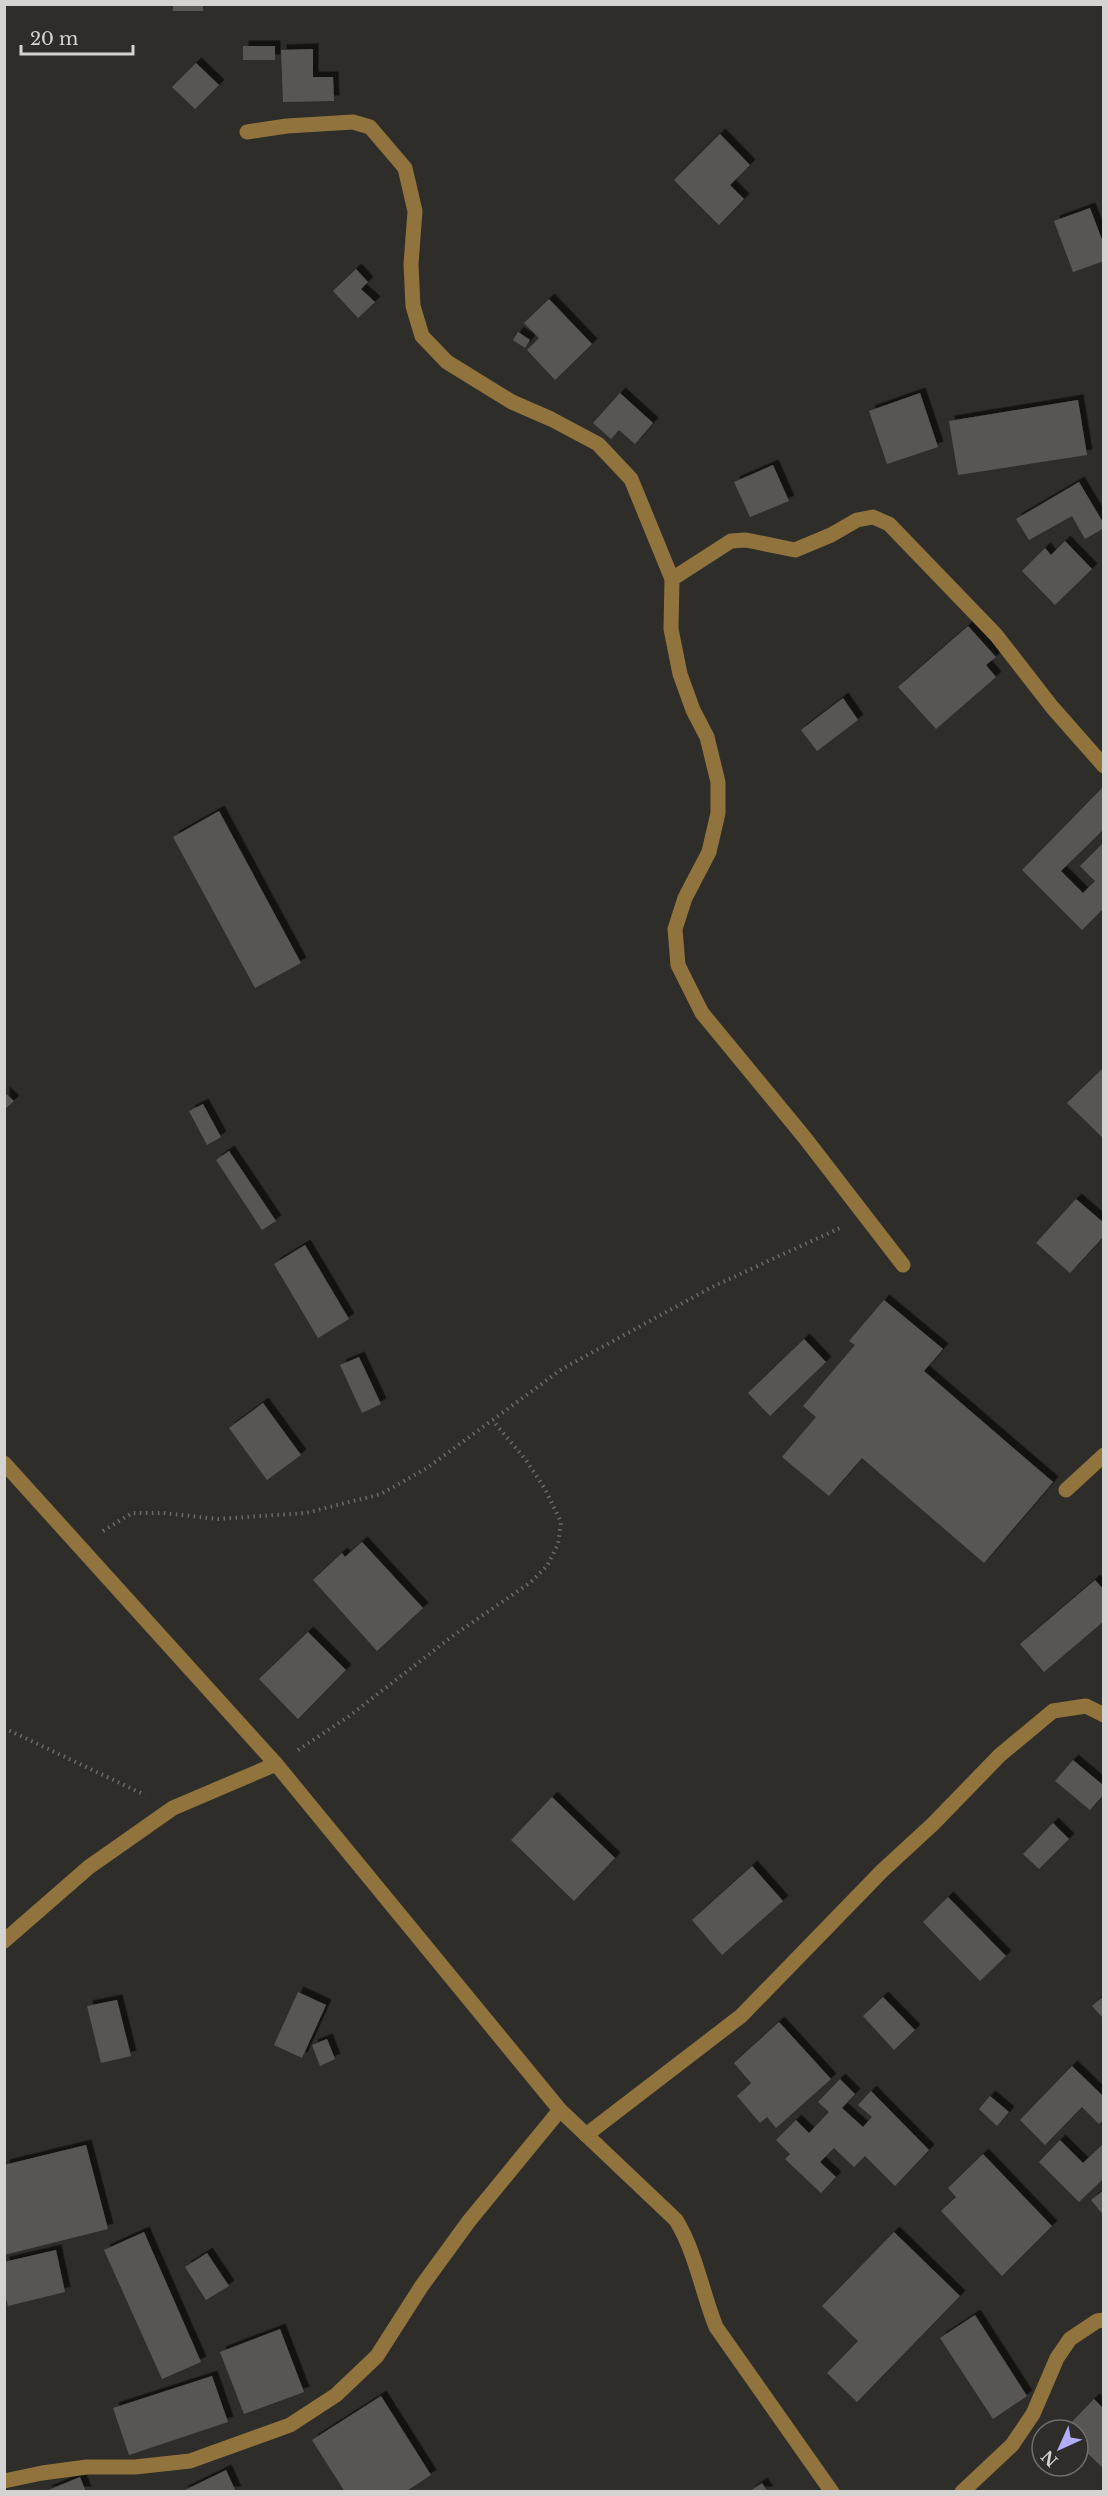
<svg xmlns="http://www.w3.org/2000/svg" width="1108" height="2496" viewBox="0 0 1108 2496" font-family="'Libre Baskerville',serif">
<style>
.building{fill:#595754;filter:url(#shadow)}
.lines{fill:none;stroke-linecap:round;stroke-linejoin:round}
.path{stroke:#6c6b69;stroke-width:4;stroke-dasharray:1.5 4.5;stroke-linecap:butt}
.minor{stroke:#91733d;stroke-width:15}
</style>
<defs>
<filter id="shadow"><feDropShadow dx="5.5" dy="-5.5" stdDeviation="0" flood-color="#0009"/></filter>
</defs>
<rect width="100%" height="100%" fill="#2e2d2a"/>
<!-- building -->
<g class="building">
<rect x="173" y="4" width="30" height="7"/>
<rect x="243" y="46" width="32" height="14"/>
<polygon points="313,49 313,77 333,77 334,101 283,102 281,50"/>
<polygon points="196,63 219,85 195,109 172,87"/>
<polygon points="720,134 750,165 730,185 744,199 719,225 674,180"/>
<polygon points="1090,208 1104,245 1104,261 1073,272 1054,221"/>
<polygon points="356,269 368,282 361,289 375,302 358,318 333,291"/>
<polygon points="549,299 592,344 555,380 527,350 539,338 524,323"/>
<polygon points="518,332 530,340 525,348 513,340"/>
<polygon points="620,393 653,423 635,444 619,430 611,439 593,423"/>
<polygon points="920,393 938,447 887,464 869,411"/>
<polygon points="1078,400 1087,455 958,475 949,421"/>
<polygon points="773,465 789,501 750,517 734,482"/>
<polygon points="1079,482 1104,524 1104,528 1085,539 1072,516 1029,540 1016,519"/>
<polygon points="1065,541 1092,569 1055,605 1022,571 1045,548 1051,555"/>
<polygon points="968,626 996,657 986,665 996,677 936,729 898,687"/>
<polygon points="843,698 858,720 817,751 801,730"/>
<polygon points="1104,786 1104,829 1061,871 1083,893 1095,881 1080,866 1104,842 1104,908 1082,930 1022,870"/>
<polygon points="219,811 301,963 255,988 173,837"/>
<polygon points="1104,1067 1104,1139 1067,1103"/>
<polygon points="4,1092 14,1101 4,1110"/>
<polygon points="203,1104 221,1137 207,1145 189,1111"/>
<polygon points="229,1151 276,1221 262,1230 216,1160"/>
<polygon points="1076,1199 1104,1223 1104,1236 1070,1273 1036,1243"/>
<polygon points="305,1245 349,1319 318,1338 274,1264"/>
<polygon points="884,1300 943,1349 924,1371 1053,1482 984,1563 862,1458 829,1496 782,1457 816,1417 803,1406 855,1345 849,1341"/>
<polygon points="804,1339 826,1362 770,1416 748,1393"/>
<polygon points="359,1357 381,1404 362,1413 340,1365"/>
<polygon points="263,1403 301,1455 267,1480 229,1428"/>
<polygon points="362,1542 423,1608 377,1651 313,1580 342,1553 345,1557"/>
<polygon points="1095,1580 1104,1590 1104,1621 1044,1672 1020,1644"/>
<polygon points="308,1632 346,1670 298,1719 259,1679"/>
<polygon points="1073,1760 1104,1786 1104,1794 1090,1810 1055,1781"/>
<polygon points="552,1797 615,1858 574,1901 511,1840"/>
<polygon points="1053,1823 1069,1839 1039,1869 1023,1854"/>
<polygon points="752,1866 783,1901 722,1955 692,1920"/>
<polygon points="948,1897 1006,1956 980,1981 923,1922"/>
<polygon points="298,1992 326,2005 302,2058 274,2045"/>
<polygon points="1104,1996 1104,2019 1092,2006"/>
<polygon points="883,1997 915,2030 894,2050 863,2016"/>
<polygon points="117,2000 131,2056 101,2063 87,2006"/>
<polygon points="779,2022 831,2079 776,2128 767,2117 760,2123 737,2096 751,2083 734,2063"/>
<polygon points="327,2039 335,2059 320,2066 312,2045"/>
<polygon points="1072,2066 1104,2097 1104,2119 1099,2124 1082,2107 1045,2145 1020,2120"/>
<polygon points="840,2079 855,2094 842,2108 863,2127 872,2117 858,2105 871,2091 929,2150 895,2186 865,2156 854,2167 834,2148 820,2162 836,2177 821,2193 785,2159 790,2154 776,2140 796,2120 809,2133 829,2112 818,2102"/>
<polygon points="990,2096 1009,2112 997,2126 979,2109"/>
<polygon points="1060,2140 1083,2163 1104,2143 1104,2178 1079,2202 1039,2162"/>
<polygon points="86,2145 108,2229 4,2255 4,2165"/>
<polygon points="983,2154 1052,2226 1002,2276 941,2211 956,2197 948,2188"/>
<polygon points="1104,2190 1104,2216 1091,2200"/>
<polygon points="144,2232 201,2362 162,2379 104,2250"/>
<polygon points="894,2232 960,2296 857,2402 827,2373 858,2341 822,2306"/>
<polygon points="56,2250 65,2292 8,2306 4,2292 4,2262"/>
<polygon points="207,2253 229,2286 206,2300 185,2267"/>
<polygon points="975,2315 1027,2396 993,2419 940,2338"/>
<polygon points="280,2329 304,2392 244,2414 220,2352"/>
<polygon points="212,2376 228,2422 129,2455 113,2408"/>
<polygon points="381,2396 431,2475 405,2492 345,2492 312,2440"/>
<polygon points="1094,2399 1104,2409 1104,2469 1078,2444 1078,2430 1064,2430"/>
<polygon points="226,2470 236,2492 181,2492"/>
<polygon points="80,2477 86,2492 46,2492 46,2491"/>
<polygon points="762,2483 768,2492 749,2492"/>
</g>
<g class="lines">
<!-- path -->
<g class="path">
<polyline points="103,1531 132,1513 163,1513 218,1519 306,1513 381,1494 427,1468 562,1369 712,1287 842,1227"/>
<polyline points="4,1728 145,1795"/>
<polyline points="298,1750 348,1717 454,1635 531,1582 547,1566 558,1544 561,1522 545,1489 526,1460 493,1421"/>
</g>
<!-- minor -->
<g class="minor">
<polyline points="247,132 287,126 353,122 370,127 405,168 415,211 411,264 413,306 422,336 447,362 512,402 551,419 598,444 631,479 672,579 671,629 680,674 693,710 707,737 718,782 718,813 709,852 685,898 675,929 678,965 702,1013 805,1138 903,1265"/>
<polyline points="672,579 731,541 746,540 795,550 831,535 857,520 873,517 889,524 996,635 1052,707 1104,766"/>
<path d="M 4,1463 L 276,1764 L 560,2110 L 676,2220 C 696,2253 702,2292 716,2327 L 832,2492"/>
<polyline points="1066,1490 1104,1455"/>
<polyline points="4,1941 89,1867 173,1808 276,1764"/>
<polyline points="586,2135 741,2016 882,1871 933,1824 1000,1755 1053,1711 1086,1706 1104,1715"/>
<polyline points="4,2481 42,2473 87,2467 135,2467 190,2461 290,2425 336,2395 377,2356 421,2287 469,2221 560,2110"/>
<polyline points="962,2492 1012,2445 1033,2414 1057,2358 1070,2339 1097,2321 1104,2320"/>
</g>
</g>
<!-- border -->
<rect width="1108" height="2496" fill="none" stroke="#d4d3d2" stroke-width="12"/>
<!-- north arrow -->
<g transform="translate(1060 2448) rotate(225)"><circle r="28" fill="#2e2d2a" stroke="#706f6d" stroke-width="1.5"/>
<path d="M0-4.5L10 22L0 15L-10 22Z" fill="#b3adf9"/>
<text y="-9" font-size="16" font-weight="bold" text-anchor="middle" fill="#d4d3d2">N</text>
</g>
<!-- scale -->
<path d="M21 45v9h112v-9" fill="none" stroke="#d4d3d2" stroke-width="3"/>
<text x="30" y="45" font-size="18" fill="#d4d3d2" stroke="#2e2d2a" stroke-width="4.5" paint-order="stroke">20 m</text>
</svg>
